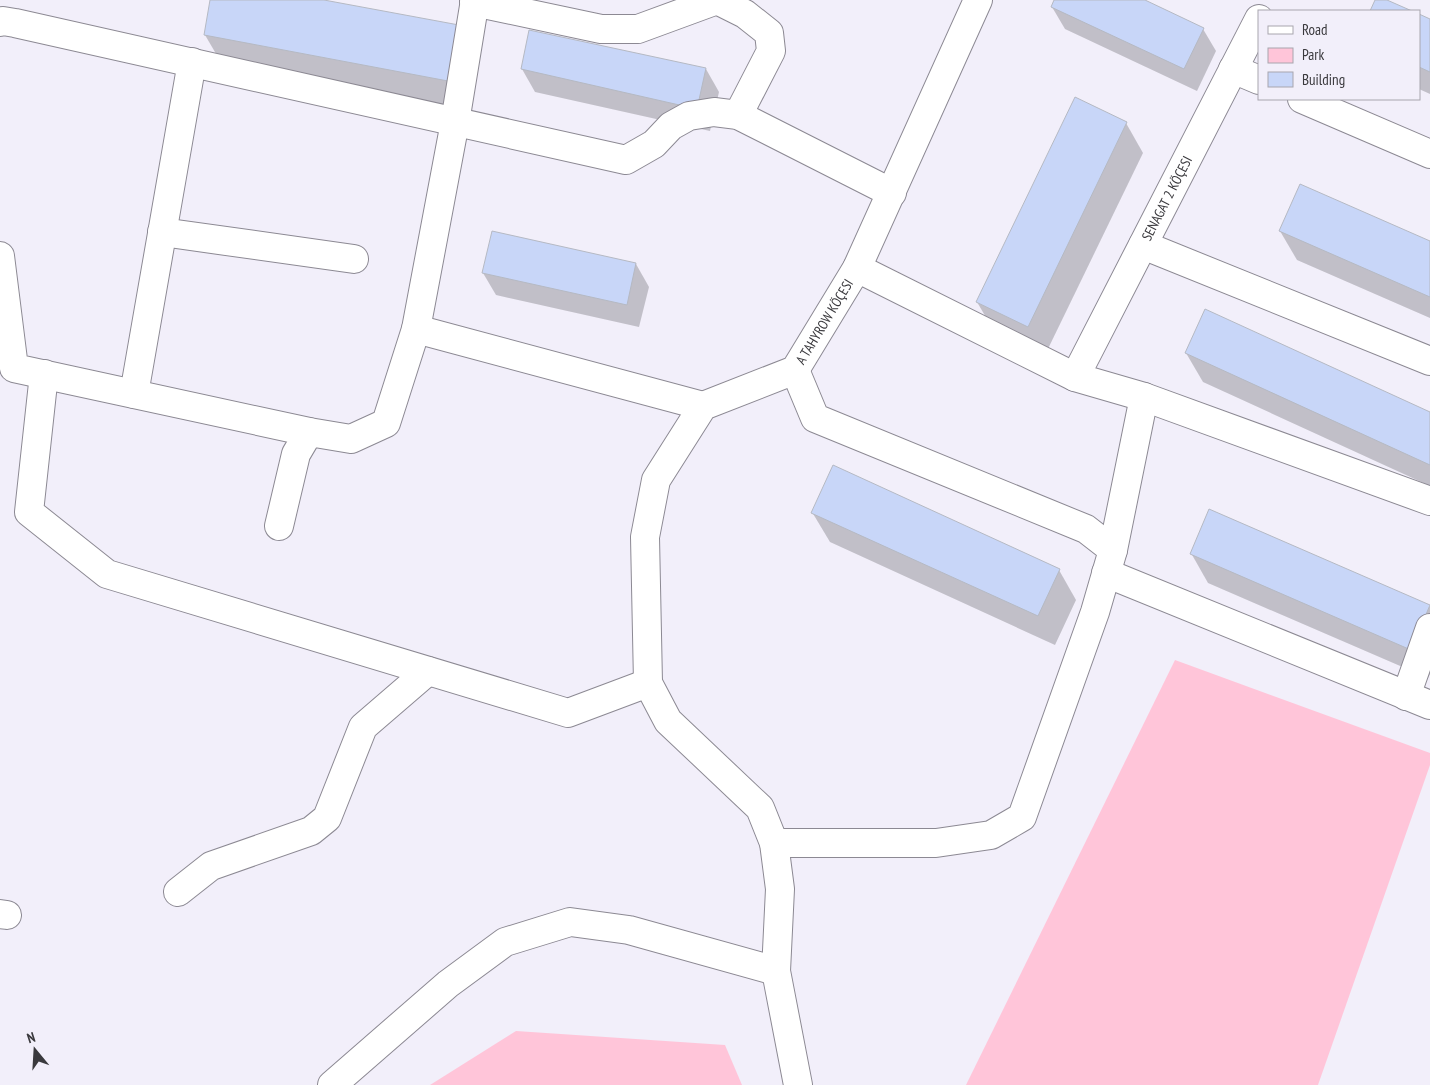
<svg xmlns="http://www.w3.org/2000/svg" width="1430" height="1085" viewBox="0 0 1430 1085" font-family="'PT Sans Narrow',sans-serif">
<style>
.green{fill:#ffc5d9}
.shadow{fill:#0003}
.building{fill:#c8d6f8;stroke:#b5b9c3}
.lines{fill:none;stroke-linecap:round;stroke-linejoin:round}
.minor-casing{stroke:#8c8993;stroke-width:30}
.minor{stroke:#fff;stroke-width:28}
.labels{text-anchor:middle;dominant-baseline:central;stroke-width:5;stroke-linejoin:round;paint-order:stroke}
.street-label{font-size:14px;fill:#3a393d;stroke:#f2effa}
</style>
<rect width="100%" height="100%" fill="#f2effa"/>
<!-- green -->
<g class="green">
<polygon points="1175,660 1430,753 1430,765 1318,1085 966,1085"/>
<polygon points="516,1031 725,1045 742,1085 430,1085"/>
</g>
<!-- shadow -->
<g class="shadow">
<polygon points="211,0 317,0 475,56 464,110 222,64 205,35"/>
<polygon points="1055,0 1142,0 1203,29 1216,51 1197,91 1065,29 1052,7"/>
<polygon points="1419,15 1430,20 1430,94 1419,89"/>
<polygon points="530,31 706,69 719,92 710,131 535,92 522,69"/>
<polygon points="1126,123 1143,153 1045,355 994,331 977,302"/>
<polygon points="1280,231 1430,242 1430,318 1297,260"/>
<polygon points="636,264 649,287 639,327 496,295 483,273"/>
<polygon points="1186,353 1430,414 1430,486 1203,382"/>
<polygon points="1210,511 1430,607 1430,674 1428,678 1208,583 1191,553"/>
<polygon points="812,512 1059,570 1076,600 1055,645 830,542"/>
</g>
<!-- building -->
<g class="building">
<polygon points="210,0 324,0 459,25 448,81 204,35"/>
<polygon points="1054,0 1145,0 1204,28 1184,69 1051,7"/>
<polygon points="1375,0 1387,0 1412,11 1370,11"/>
<polygon points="1419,14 1430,19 1430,72 1419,67"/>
<polygon points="529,30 706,68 697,109 521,69"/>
<polygon points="1075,97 1127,122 1028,327 976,302"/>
<polygon points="1300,184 1430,241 1430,297 1279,231"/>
<polygon points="492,231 636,263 627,305 482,273"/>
<polygon points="1205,309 1430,412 1430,465 1185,353"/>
<polygon points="833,465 1060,569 1038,616 811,513"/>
<polygon points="1209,509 1430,605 1411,650 1190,554"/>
</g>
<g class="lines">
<defs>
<g id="minor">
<polyline points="717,0 745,14 769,33 771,51 738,115"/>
<polyline points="474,2 601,29 638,29 717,0"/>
<polyline points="0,22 3,21 15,23 626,160 654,144 671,126 689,116 714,112 738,115 892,193"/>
<polyline points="1233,69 1259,80"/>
<polyline points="1302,99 1430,154"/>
<polyline points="162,232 354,259"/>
<polyline points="1143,245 1430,361"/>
<polyline points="0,256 14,368 309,432"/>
<polyline points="857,268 1075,377 1144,397 1430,501"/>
<polyline points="416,329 703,406"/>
<polyline points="44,374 29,512 107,574 568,713 648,683"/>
<path id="s1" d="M 1075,377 L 1259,19"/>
<polyline points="134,394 192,62"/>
<polyline points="279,526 296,454 309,432 351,439 386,423 416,329 455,122 475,0"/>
<polyline points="1113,550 1144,397"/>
<polyline points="1106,573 1430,705"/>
<polyline points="1406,696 1430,628"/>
<polyline points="774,843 936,843 991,835 1022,817 1095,612 1113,550 1086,529 815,418 795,370"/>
<polyline points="178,892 211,866 311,831 327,818 363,727 428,671"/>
<polyline points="0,914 7,915"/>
<polyline points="332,1085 448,984 505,942 570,922 629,930 776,971"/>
<path id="s2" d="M 798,1085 L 776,971 L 780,889 L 774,843 L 760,808 L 668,721 L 648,683 L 645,537 L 656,480 L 703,406 L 795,370 L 857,268 L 978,0"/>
</g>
</defs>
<!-- minor casing -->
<use href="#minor" class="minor-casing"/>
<!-- minor -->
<use href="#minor" class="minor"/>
</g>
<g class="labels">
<!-- street labels -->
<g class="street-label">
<text stroke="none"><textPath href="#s1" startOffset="201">SENAGAT 2 KÖÇESI</textPath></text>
<text stroke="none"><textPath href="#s2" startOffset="899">A TAHYROW KÖÇESI</textPath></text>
</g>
</g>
<!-- legend -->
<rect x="1258" y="10" width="162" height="90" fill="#f2effa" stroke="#a8a6ae"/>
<rect x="1268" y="26" width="25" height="8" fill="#ffffff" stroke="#a8a6ae"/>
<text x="1302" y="35" font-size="15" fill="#3a393d">Road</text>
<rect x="1268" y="48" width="25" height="15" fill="#ffc5d9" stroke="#a8a6ae"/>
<text x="1302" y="60" font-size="15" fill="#3a393d">Park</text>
<rect x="1268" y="72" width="25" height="15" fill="#c8d6f8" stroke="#a8a6ae"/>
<text x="1302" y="85" font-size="15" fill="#3a393d">Building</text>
<!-- north arrow -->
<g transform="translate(35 1050) rotate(342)" stroke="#f2effa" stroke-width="4" paint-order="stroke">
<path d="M0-4L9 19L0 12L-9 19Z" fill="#3a393d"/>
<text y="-8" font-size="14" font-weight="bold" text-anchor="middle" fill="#3a393d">N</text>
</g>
</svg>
